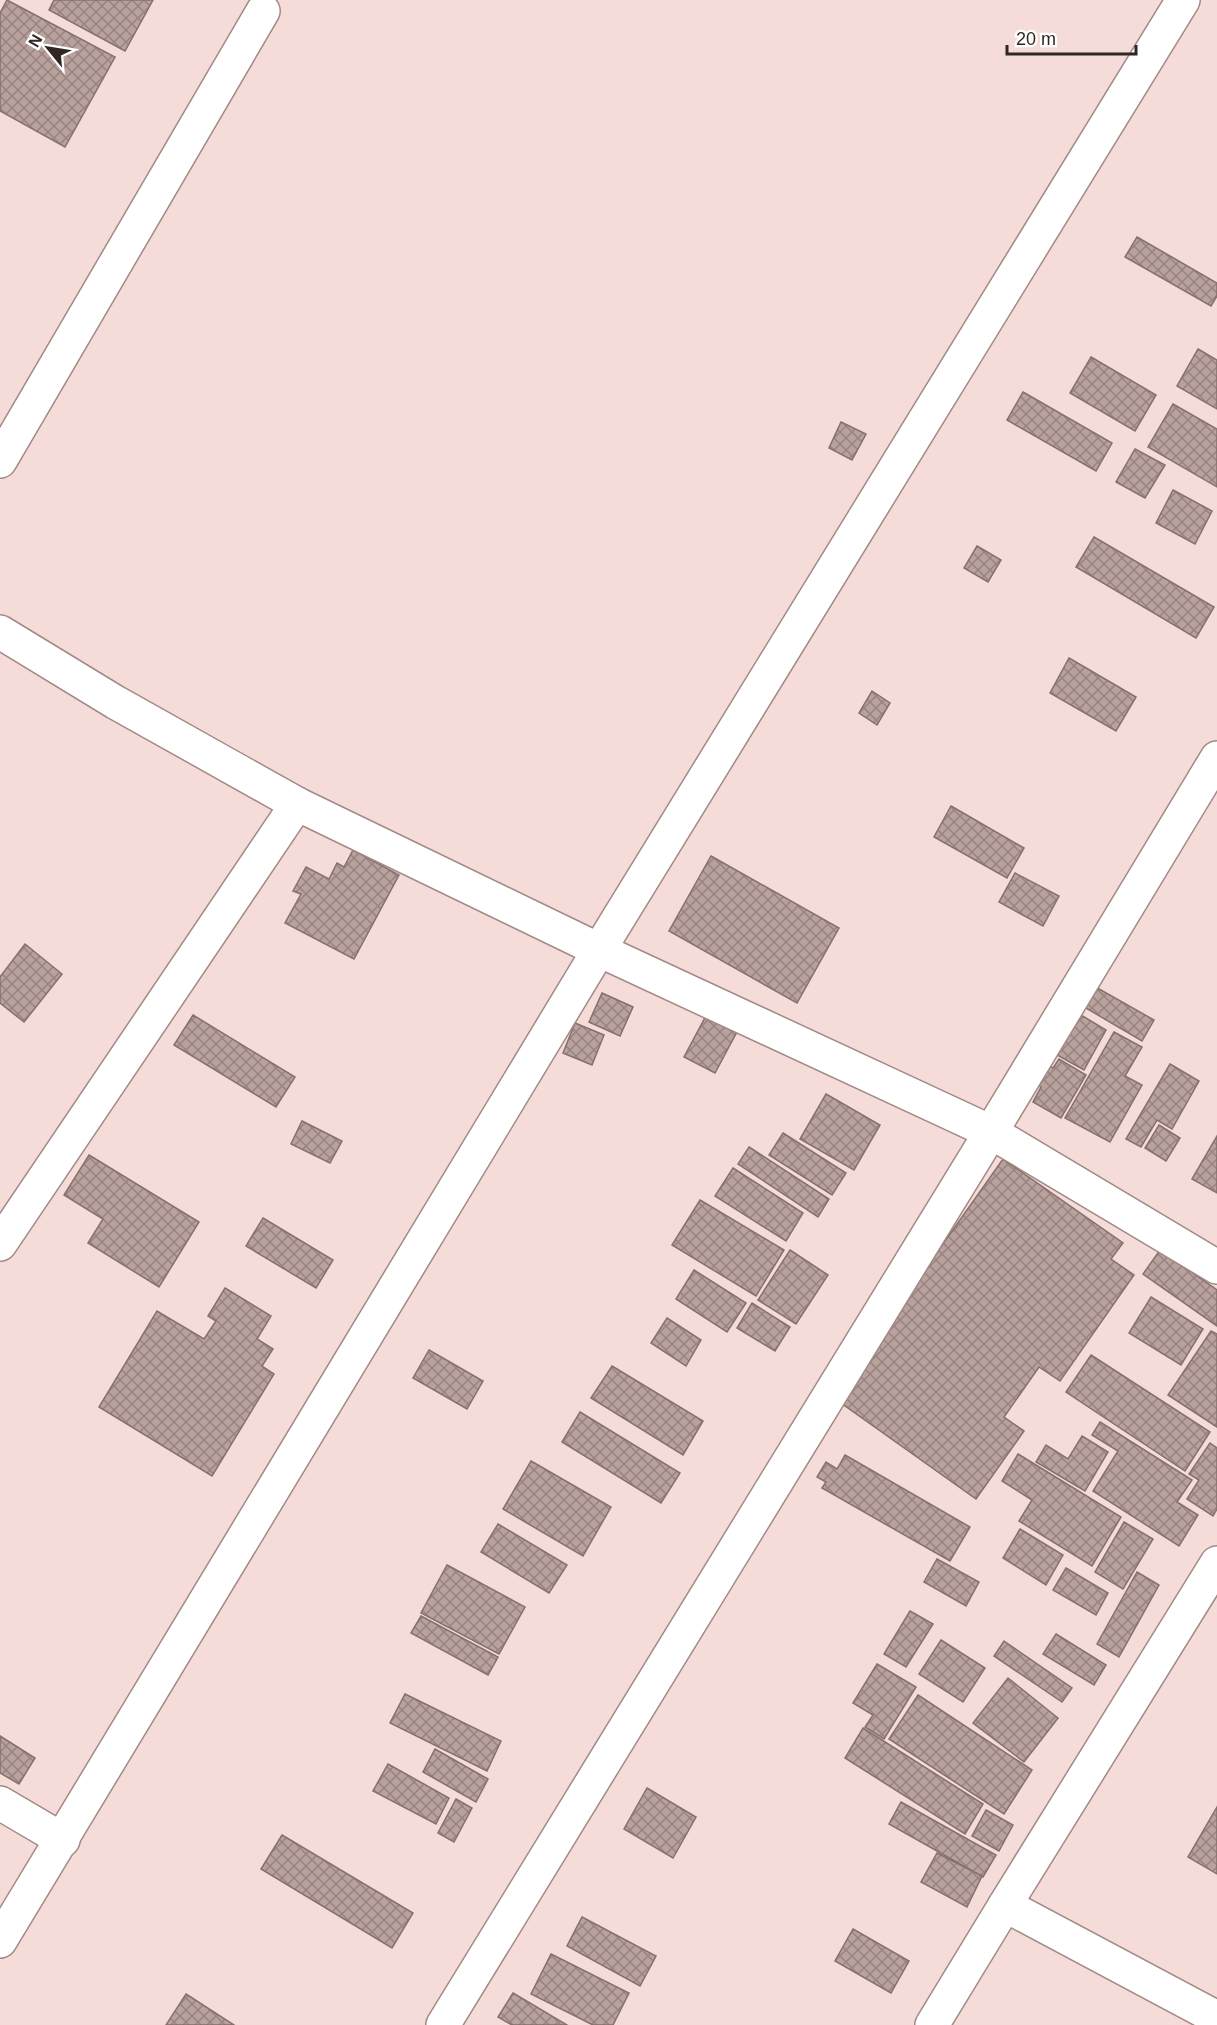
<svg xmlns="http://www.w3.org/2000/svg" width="1217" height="2025" viewBox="0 0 1217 2025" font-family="Arial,sans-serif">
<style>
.building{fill:url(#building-cross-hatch);stroke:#86706c;stroke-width:1.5}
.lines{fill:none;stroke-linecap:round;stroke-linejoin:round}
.minor-casing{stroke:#a18a86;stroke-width:36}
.minor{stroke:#fff;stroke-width:33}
</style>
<defs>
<pattern id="building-cross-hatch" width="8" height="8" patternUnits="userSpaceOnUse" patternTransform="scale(1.5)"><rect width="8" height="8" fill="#b9a19d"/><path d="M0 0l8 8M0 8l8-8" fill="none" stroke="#978380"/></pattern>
</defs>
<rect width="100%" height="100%" fill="#f6dcd8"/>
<!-- building -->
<g class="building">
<polygon points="7,0 115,57 65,147 0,111 0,13"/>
<polygon points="54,0 153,0 125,51 49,10"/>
<polygon points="1137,237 1217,283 1217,296 1211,306 1125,257"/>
<polygon points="1198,349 1217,360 1217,409 1177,386"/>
<polygon points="1091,357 1156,395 1135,431 1070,393"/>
<polygon points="1023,392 1112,443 1096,471 1007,420"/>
<polygon points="1173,404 1217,429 1217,487 1148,447"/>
<polygon points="841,422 866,434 852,460 829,448"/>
<polygon points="1135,449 1165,465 1145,498 1116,482"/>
<polygon points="1173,490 1212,511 1195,544 1156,523"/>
<polygon points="1094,537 1214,607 1196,638 1076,567"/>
<polygon points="977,546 1001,560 988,582 964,568"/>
<polygon points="1069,658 1136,697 1116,731 1050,693"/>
<polygon points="872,691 890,703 877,725 859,713"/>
<polygon points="951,806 1024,848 1007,878 934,837"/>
<polygon points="353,850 399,875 354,959 285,923 301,894 293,891 306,867 329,879 337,863 344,867"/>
<polygon points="711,856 839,928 797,1003 669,931"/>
<polygon points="1015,873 1059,896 1043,926 999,902"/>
<polygon points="25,944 62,974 24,1022 0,1003 0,977"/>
<polygon points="1085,981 1154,1020 1142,1041 1074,1001"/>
<polygon points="602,993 633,1007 620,1036 589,1022"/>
<polygon points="708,1012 739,1028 715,1073 684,1057"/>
<polygon points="1076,1012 1106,1030 1084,1070 1043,1047"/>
<polygon points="193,1015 295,1077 276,1107 174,1045"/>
<polygon points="575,1023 604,1035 592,1065 563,1053"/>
<polygon points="1114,1032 1142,1047 1125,1076 1142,1085 1110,1142 1065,1118"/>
<polygon points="1036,1059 1053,1068 1059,1059 1086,1075 1061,1118 1033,1102 1041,1087 1025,1078"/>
<polygon points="1170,1064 1199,1081 1172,1129 1157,1120 1141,1147 1126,1139"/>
<polygon points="826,1094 880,1125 854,1170 800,1139"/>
<polygon points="302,1121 342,1141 330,1163 291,1144"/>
<polygon points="1159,1125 1180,1138 1166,1161 1145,1148"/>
<polygon points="783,1133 846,1173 832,1195 769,1155"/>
<polygon points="1217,1136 1217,1193 1192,1179"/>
<polygon points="749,1147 829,1199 818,1217 738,1164"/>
<polygon points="89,1155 199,1222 159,1287 88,1243 103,1219 64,1195"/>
<polygon points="1003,1159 1123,1243 1111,1259 1134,1275 1060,1381 1039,1367 1004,1417 1024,1431 976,1499 834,1398"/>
<polygon points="733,1168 803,1213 786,1241 715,1196"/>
<polygon points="700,1200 784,1250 756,1296 672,1245"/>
<polygon points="263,1218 333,1260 316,1288 246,1246"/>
<polygon points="790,1250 828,1275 796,1324 758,1300"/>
<polygon points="1160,1250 1217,1290 1217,1326 1143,1274"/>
<polygon points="694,1270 746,1303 727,1332 676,1299"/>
<polygon points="225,1288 271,1316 257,1339 273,1349 262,1366 274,1374 212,1476 99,1407 157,1311 204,1339 216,1321 208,1316"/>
<polygon points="1151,1297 1203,1329 1181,1365 1129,1333"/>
<polygon points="752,1303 790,1327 775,1351 737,1328"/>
<polygon points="667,1318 701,1340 686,1366 651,1343"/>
<polygon points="1211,1331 1217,1334 1217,1427 1168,1395"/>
<polygon points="429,1350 483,1381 467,1409 413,1378"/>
<polygon points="1091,1355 1210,1432 1185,1471 1066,1392"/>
<polygon points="612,1366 703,1421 683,1455 591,1398"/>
<polygon points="580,1412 680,1473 661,1503 562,1442"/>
<polygon points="1100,1422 1192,1480 1177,1502 1198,1515 1179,1546 1093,1491 1118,1451 1092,1435"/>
<polygon points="1082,1436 1108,1452 1085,1491 1036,1462 1046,1445 1068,1459"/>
<polygon points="1210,1443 1217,1448 1217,1509 1213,1516 1187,1499 1199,1480 1189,1474"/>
<polygon points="1018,1454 1121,1517 1092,1566 1019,1521 1032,1500 1002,1481"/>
<polygon points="845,1455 970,1527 950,1561 822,1488 826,1482 817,1477 826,1462 837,1469"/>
<polygon points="531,1461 611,1507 583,1556 503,1509"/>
<polygon points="1124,1522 1153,1539 1123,1589 1095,1572"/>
<polygon points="498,1524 567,1565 549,1593 481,1552"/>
<polygon points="1020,1529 1063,1555 1046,1585 1003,1558"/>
<polygon points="937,1559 979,1582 966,1606 924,1582"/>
<polygon points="447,1565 525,1607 499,1654 421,1613"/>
<polygon points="1066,1568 1108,1593 1096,1615 1053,1590"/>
<polygon points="1137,1572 1159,1585 1119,1657 1097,1644"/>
<polygon points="910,1611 933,1624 906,1667 884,1654"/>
<polygon points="421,1616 498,1657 488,1675 411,1633"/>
<polygon points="1056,1634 1106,1665 1094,1685 1043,1654"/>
<polygon points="941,1640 985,1668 963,1702 919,1674"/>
<polygon points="1004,1641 1072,1688 1062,1702 994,1656"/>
<polygon points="877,1664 916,1687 884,1739 865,1727 873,1715 853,1703"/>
<polygon points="1008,1678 1058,1718 1024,1762 973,1723"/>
<polygon points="405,1694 501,1741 487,1771 390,1723"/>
<polygon points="918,1695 1032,1770 1004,1814 889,1739"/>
<polygon points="863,1728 983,1804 965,1834 845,1758"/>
<polygon points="0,1736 35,1758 19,1784 0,1773"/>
<polygon points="435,1749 488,1779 476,1802 423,1772"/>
<polygon points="388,1764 449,1798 436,1824 373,1791"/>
<polygon points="647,1788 696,1817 673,1858 624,1829"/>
<polygon points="456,1799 472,1808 454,1842 438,1833"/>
<polygon points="901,1802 996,1855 983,1877 889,1824"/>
<polygon points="1217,1807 1217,1874 1188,1857"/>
<polygon points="986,1810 1013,1825 999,1851 972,1836"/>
<polygon points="282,1835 413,1913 392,1948 261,1869"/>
<polygon points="937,1853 982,1876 967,1907 921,1882"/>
<polygon points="582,1917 656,1956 640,1986 567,1946"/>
<polygon points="853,1929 909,1961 891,1993 835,1961"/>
<polygon points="551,1954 629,1993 613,2025 593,2025 531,1994"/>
<polygon points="513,1993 567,2025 512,2025 498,2017"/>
<polygon points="186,1994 234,2025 166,2025"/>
</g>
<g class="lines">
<defs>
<g id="minor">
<polyline points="0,461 263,11"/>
<polyline points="0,632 115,702 297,804 599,950 991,1132 1217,1267"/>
<polyline points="0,1244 297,804"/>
<polyline points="0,1803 63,1840"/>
<polyline points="1005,1905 1217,2018"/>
<polyline points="0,1941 599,950 1183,0"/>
<polyline points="443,2025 991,1132 1217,758"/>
<polyline points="932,2025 1005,1905 1217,1563"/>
</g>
</defs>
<!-- minor casing -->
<use href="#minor" class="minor-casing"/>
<!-- minor -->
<use href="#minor" class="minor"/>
</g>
<!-- north arrow -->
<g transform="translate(48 48) rotate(300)" stroke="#ffffff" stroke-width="4.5" paint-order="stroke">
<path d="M0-4.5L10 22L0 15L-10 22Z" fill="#302725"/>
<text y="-9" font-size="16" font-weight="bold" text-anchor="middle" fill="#302725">N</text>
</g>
<!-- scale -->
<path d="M1007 45v9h129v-9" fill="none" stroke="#302725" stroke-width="3"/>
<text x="1016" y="45" font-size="18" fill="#302725" stroke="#ffffff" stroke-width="4.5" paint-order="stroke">20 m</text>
</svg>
